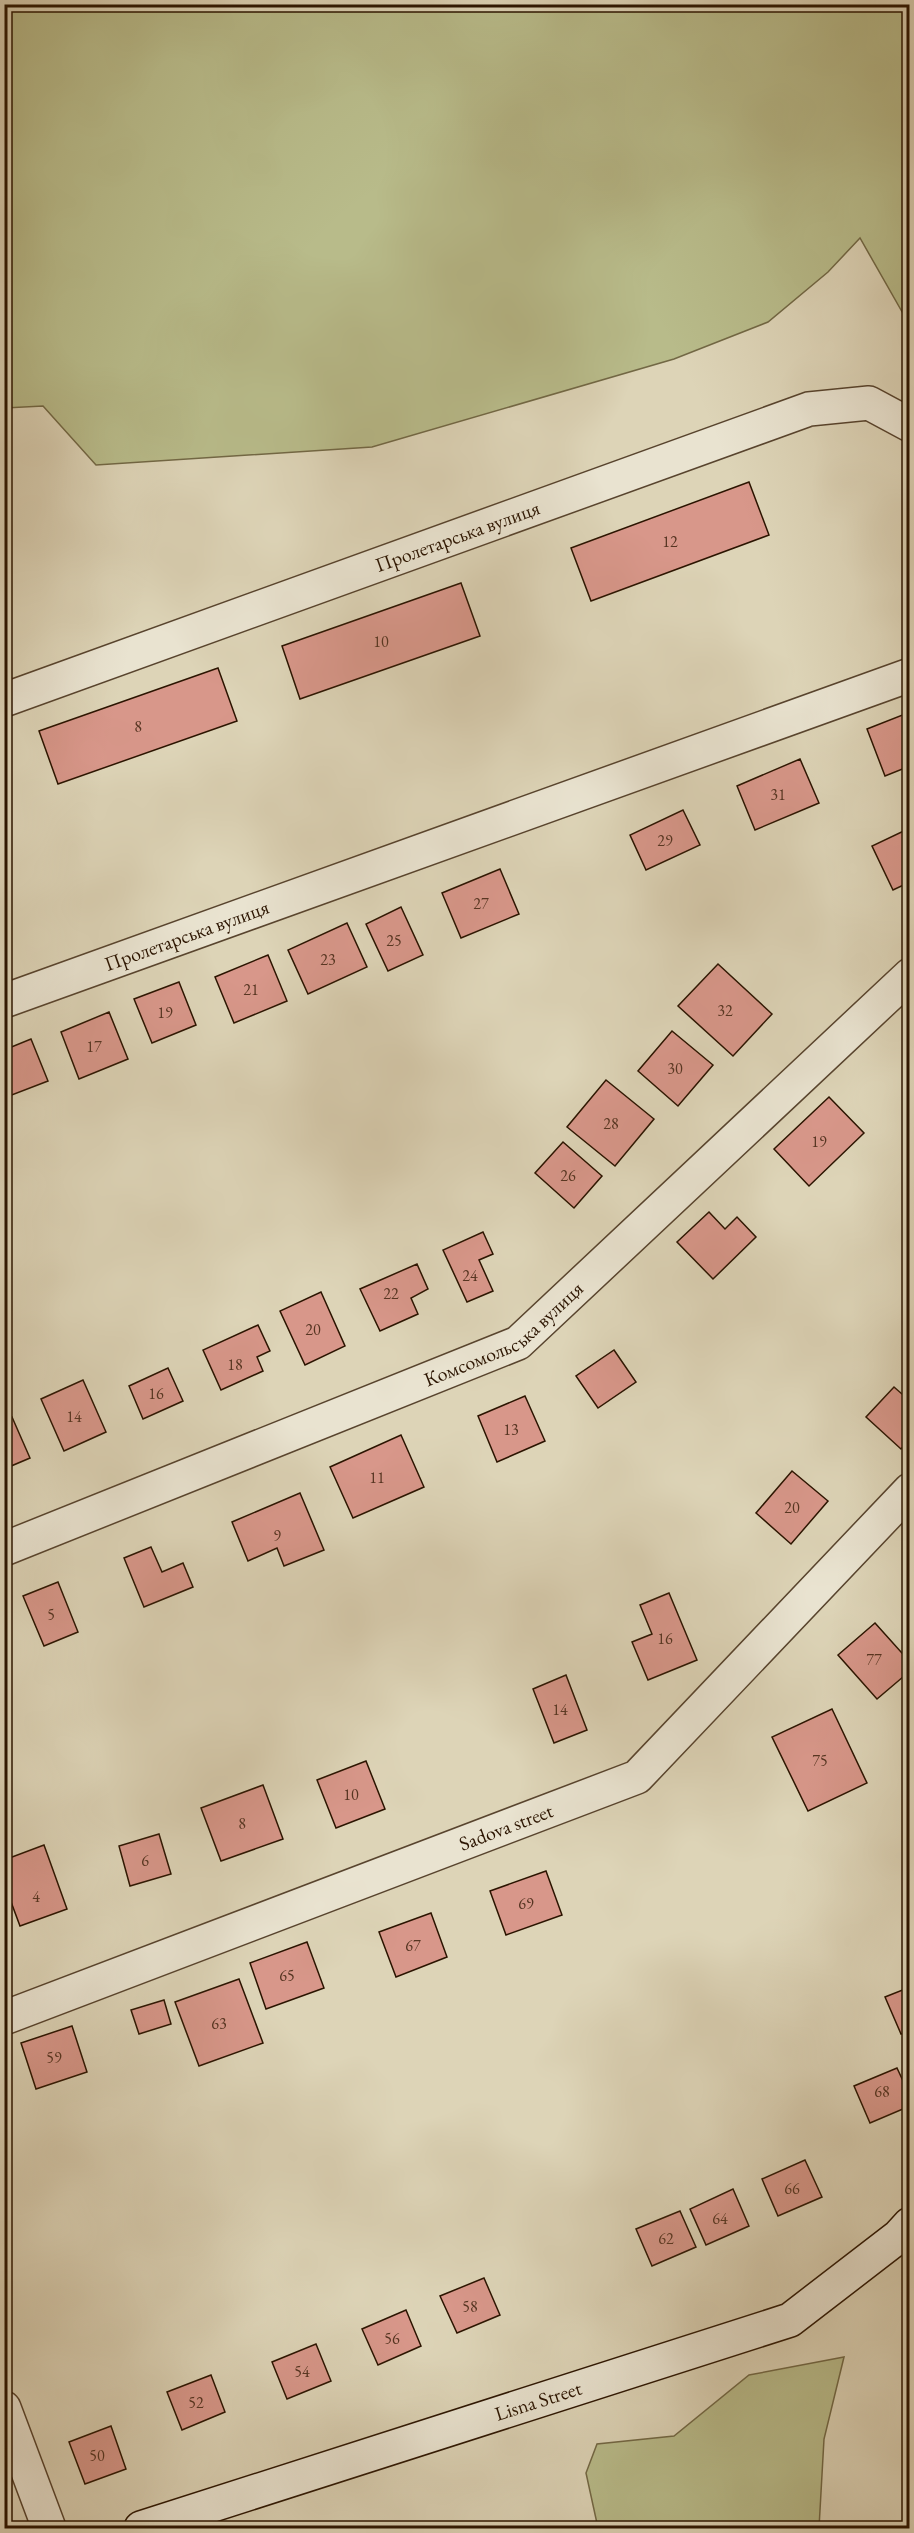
<svg xmlns="http://www.w3.org/2000/svg" width="914" height="2533" viewBox="0 0 914 2533" font-family="'EB Garamond',serif">
<style>
.green{fill:#b8bb8a;stroke:#726845;stroke-width:1.5}
.building{fill:#d8978a;stroke:#2b1400;stroke-width:1.5}
.lines{fill:none;stroke-linecap:round;stroke-linejoin:round}
.street-casing{stroke:#58442e;stroke-width:36}
.secondary-casing{stroke:#2b1400;stroke-width:36}
.street{stroke:#e9e3d0;stroke-width:33}
.secondary{stroke:#e9e3d0;stroke-width:33}
.labels{text-anchor:middle;dominant-baseline:central;stroke-width:4.5;stroke-linejoin:round;paint-order:stroke}
.number-label{font-size:16px;fill:#563522}
.street-label{font-size:20px;fill:#2b1400;stroke:#e9e3d0}
</style>
<rect width="100%" height="100%" fill="#ddd4b7"/>
<filter id="stains"><feTurbulence type="fractalNoise" baseFrequency=".00333" numOctaves="4"/><feColorMatrix values="0 0 0 0 .2 0 0 0 0 .09 0 0 0 0 .02 0 0 0 .5 -.17"/></filter>
<radialGradient id="worn" r=".72"><stop offset=".6" stop-color="#630" stop-opacity="0"/><stop offset="1" stop-color="#630" stop-opacity=".3"/></radialGradient>
<!-- green -->
<g class="green">
<polygon points="4,5 909,5 909,324 860,238 828,272 768,322 674,359 372,447 96,465 43,406 5,408"/>
<polygon points="844,2357 824,2439 819,2528 598,2528 586,2473 597,2444 674,2436 749,2375"/>
</g>
<!-- building -->
<g class="building">
<polygon points="749,482 769,535 591,601 571,548"/>
<polygon points="461,583 480,636 300,699 282,646"/>
<polygon points="218,668 237,721 58,784 39,731"/>
<polygon points="910,712 910,766 885,776 867,729"/>
<polygon points="800,759 819,803 755,830 737,786"/>
<polygon points="683,810 700,845 646,870 630,835"/>
<polygon points="910,828 910,882 893,890 872,846"/>
<polygon points="500,869 519,914 461,938 442,893"/>
<polygon points="401,907 423,955 388,971 366,924"/>
<polygon points="347,923 367,967 308,994 288,950"/>
<polygon points="268,955 287,1001 234,1023 215,977"/>
<polygon points="718,964 772,1014 733,1056 678,1006"/>
<polygon points="179,982 196,1025 152,1043 134,999"/>
<polygon points="109,1012 128,1059 79,1079 61,1032"/>
<polygon points="672,1031 713,1065 678,1106 638,1071"/>
<polygon points="31,1039 48,1081 4,1098 4,1050"/>
<polygon points="606,1080 654,1119 615,1166 567,1127"/>
<polygon points="829,1097 864,1133 809,1186 774,1149"/>
<polygon points="563,1142 602,1176 574,1208 535,1173"/>
<polygon points="709,1212 725,1229 737,1217 756,1237 713,1279 677,1242"/>
<polygon points="483,1232 493,1254 479,1260 493,1291 467,1302 443,1250"/>
<polygon points="417,1264 428,1289 411,1298 418,1314 380,1331 360,1289"/>
<polygon points="321,1292 345,1346 305,1365 280,1311"/>
<polygon points="258,1325 270,1351 257,1357 263,1371 221,1390 203,1350"/>
<polygon points="614,1350 636,1382 598,1408 576,1376"/>
<polygon points="168,1368 183,1401 143,1419 129,1386"/>
<polygon points="83,1380 106,1432 64,1451 41,1399"/>
<polygon points="894,1387 910,1401 910,1439 901,1449 866,1417"/>
<polygon points="525,1396 545,1441 497,1462 478,1416"/>
<polygon points="12,1417 30,1458 4,1469 4,1420"/>
<polygon points="401,1435 424,1487 353,1518 330,1467"/>
<polygon points="792,1471 828,1501 791,1544 756,1513"/>
<polygon points="300,1493 324,1550 284,1566 277,1548 248,1561 232,1522"/>
<polygon points="151,1547 162,1572 183,1563 193,1587 144,1607 124,1558"/>
<polygon points="58,1582 78,1632 44,1646 23,1596"/>
<polygon points="669,1593 697,1660 648,1680 632,1642 652,1634 640,1605"/>
<polygon points="875,1623 910,1662 910,1671 877,1699 838,1655"/>
<polygon points="566,1675 587,1730 554,1743 533,1689"/>
<polygon points="832,1709 867,1783 808,1811 772,1737"/>
<polygon points="366,1761 385,1809 336,1828 317,1780"/>
<polygon points="263,1785 283,1839 221,1861 201,1808"/>
<polygon points="159,1834 171,1874 130,1886 119,1846"/>
<polygon points="44,1845 67,1909 20,1926 4,1883 4,1860"/>
<polygon points="546,1871 562,1915 506,1935 490,1891"/>
<polygon points="431,1913 447,1957 396,1977 379,1932"/>
<polygon points="307,1942 324,1988 266,2009 250,1963"/>
<polygon points="239,1979 263,2043 199,2066 175,2002"/>
<polygon points="910,1987 910,2031 901,2034 885,1997"/>
<polygon points="164,2000 171,2024 139,2034 131,2010"/>
<polygon points="72,2026 87,2072 36,2089 21,2043"/>
<polygon points="897,2068 910,2096 910,2106 870,2123 854,2086"/>
<polygon points="805,2160 822,2197 778,2216 762,2179"/>
<polygon points="733,2189 749,2226 706,2245 690,2209"/>
<polygon points="680,2211 696,2247 652,2266 636,2229"/>
<polygon points="484,2278 500,2315 457,2333 440,2296"/>
<polygon points="406,2310 421,2346 378,2365 362,2329"/>
<polygon points="316,2344 331,2381 287,2399 272,2362"/>
<polygon points="211,2375 225,2412 182,2430 167,2392"/>
<polygon points="111,2426 126,2469 85,2484 69,2442"/>
</g>
<g class="lines">
<defs>
<g id="street">
<path id="s1" d="M 4,700 L 809,409 L 869,403 L 910,425"/>
<path id="s2" d="M 4,1001 L 910,675"/>
<path id="s3" d="M 4,1549 L 518,1343 L 910,975"/>
<path id="s4" d="M 4,2018 L 637,1777 L 910,1490"/>
<polyline points="4,2408 49,2528"/>
</g>
<g id="secondary">
<path id="s5" d="M 141,2528 L 790,2320 L 899,2236 L 910,2224"/>
</g>
</defs>
<!-- street casing -->
<use href="#street" class="street-casing"/>
<!-- secondary casing -->
<use href="#secondary" class="secondary-casing"/>
<!-- street -->
<use href="#street" class="street"/>
<!-- secondary -->
<use href="#secondary" class="secondary"/>
</g>
<g class="labels">
<!-- number labels -->
<g class="number-label">
<text x="670" y="541">12</text>
<text x="381" y="641">10</text>
<text x="138" y="726">8</text>
<text x="778" y="794">31</text>
<text x="665" y="840">29</text>
<text x="481" y="903">27</text>
<text x="394" y="940">25</text>
<text x="328" y="959">23</text>
<text x="251" y="989">21</text>
<text x="725" y="1010">32</text>
<text x="165" y="1012">19</text>
<text x="94" y="1046">17</text>
<text x="675" y="1068">30</text>
<text x="611" y="1123">28</text>
<text x="819" y="1141">19</text>
<text x="568" y="1175">26</text>
<text x="470" y="1275">24</text>
<text x="391" y="1293">22</text>
<text x="313" y="1329">20</text>
<text x="235" y="1364">18</text>
<text x="156" y="1393">16</text>
<text x="74" y="1416">14</text>
<text x="511" y="1429">13</text>
<text x="377" y="1477">11</text>
<text x="792" y="1507">20</text>
<text x="277" y="1535">9</text>
<text x="51" y="1614">5</text>
<text x="665" y="1638">16</text>
<text x="874" y="1659">77</text>
<text x="560" y="1709">14</text>
<text x="820" y="1760">75</text>
<text x="351" y="1794">10</text>
<text x="242" y="1823">8</text>
<text x="145" y="1860">6</text>
<text x="36" y="1896">4</text>
<text x="526" y="1903">69</text>
<text x="413" y="1945">67</text>
<text x="287" y="1975">65</text>
<text x="219" y="2023">63</text>
<text x="54" y="2057">59</text>
<text x="882" y="2091">68</text>
<text x="792" y="2188">66</text>
<text x="720" y="2218">64</text>
<text x="666" y="2238">62</text>
<text x="470" y="2306">58</text>
<text x="392" y="2338">56</text>
<text x="302" y="2371">54</text>
<text x="196" y="2402">52</text>
<text x="97" y="2455">50</text>
</g>
<!-- street labels -->
<g class="street-label">
<text stroke="none"><textPath href="#s1" startOffset="482">Пролетарська вулиця</textPath></text>
<text stroke="none"><textPath href="#s2" startOffset="194">Пролетарська вулиця</textPath></text>
<text stroke="none"><textPath href="#s3" startOffset="546">Комсомольська вулиця</textPath></text>
<text stroke="none"><textPath href="#s4" startOffset="537">Sadova street</textPath></text>
<text stroke="none"><textPath href="#s5" startOffset="417">Lisna Street</textPath></text>
</g>
</g>
<!-- margin -->
<rect width="914" height="2533" fill="none" stroke="#ddd4b7" stroke-width="24"/>
<rect x="6" y="6" width="902" height="2521" fill="none" stroke="#2b1400" stroke-width="3"/>
<rect x="12" y="12" width="890" height="2509" fill="none" stroke="#2b1400" stroke-width="1.5"/>
<rect width="100%" height="100%" filter="url(#stains)"/>
<rect width="100%" height="100%" fill="url(#worn)"/>
</svg>
